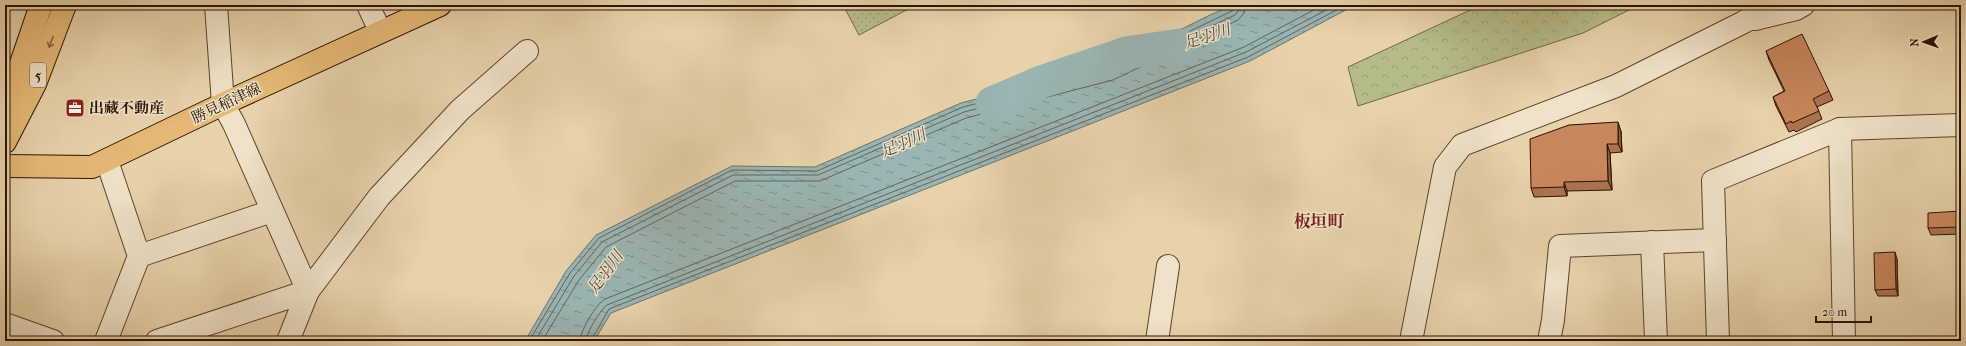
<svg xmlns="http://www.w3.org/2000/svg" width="1966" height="346" viewBox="0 0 1966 346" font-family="'IM FELL French Canon','Noto Serif JP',serif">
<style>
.grass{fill:url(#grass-dots);stroke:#716745}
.forest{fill:url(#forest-crowns);stroke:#716745}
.water{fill:url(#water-ripples);stroke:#6e746c}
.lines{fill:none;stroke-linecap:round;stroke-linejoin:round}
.shore{stroke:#63645a;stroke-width:1}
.river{stroke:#9ab5b3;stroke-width:33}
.minor-casing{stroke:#5b422c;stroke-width:24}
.major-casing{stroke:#2c1202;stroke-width:24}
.minor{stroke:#efe2c8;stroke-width:22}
.major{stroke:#e4b975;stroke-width:22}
.wall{fill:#ac734f;stroke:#2c1202}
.shaded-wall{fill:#8c5e40;stroke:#2c1202}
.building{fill:#c8865c;stroke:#2c1202}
.oneway{stroke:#88663c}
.labels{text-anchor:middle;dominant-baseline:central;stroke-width:3;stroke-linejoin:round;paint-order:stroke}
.shield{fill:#efe2c8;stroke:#66503d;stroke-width:1}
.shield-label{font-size:14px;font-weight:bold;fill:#2c1202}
.street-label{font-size:15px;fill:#2c1202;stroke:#efe2c8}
.poi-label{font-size:15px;font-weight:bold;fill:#2c1202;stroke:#efe2c8;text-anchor:start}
.water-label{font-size:16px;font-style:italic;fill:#524b40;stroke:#efe2c8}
.quarter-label{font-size:17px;font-weight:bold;fill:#7a1f14;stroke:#efe2c8}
</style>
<defs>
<pattern id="grass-dots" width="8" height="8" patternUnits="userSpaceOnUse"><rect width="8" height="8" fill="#b6bc88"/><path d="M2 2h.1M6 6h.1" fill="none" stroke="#9da174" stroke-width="1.8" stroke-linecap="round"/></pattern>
<pattern id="forest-crowns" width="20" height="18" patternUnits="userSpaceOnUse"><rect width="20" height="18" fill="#b6bc88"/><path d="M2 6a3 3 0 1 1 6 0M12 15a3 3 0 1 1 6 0" fill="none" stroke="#9da174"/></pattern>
<pattern id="water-ripples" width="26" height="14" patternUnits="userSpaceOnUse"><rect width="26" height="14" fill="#9ab5b3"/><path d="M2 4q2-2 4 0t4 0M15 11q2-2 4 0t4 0" fill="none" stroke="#7e928f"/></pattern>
</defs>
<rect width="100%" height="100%" fill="#e7d2aa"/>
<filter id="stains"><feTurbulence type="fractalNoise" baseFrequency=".005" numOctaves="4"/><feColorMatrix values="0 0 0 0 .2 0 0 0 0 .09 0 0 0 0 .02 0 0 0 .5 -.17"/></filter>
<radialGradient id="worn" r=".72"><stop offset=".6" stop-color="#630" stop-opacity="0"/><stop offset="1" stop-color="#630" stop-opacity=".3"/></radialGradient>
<!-- grass -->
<polygon class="grass" points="843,5 916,5 859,35"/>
<!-- forest -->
<polygon class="forest" points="1481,5 1639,5 1583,33 1358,106 1348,67"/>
<!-- water -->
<polygon class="water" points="1235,5 1355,5 1250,61 611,313 594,341 525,341 566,271 596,235 732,166 815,167 961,103 1107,66 1212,14"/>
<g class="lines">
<!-- shore -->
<g class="shore">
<polyline points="529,341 570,273 599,238 732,170 817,171 963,107 1109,70 1232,11 1235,5"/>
<polyline points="535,341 574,276 602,242 733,175 818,175 964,112 1111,74 1235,15 1239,10 1240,5"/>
<polyline points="542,341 579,280 606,247 735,181 820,181 966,118 1113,80 1238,20 1244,13 1246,5"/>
<path d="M 580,341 C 580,331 596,304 605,299 L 1244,47 L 1323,5"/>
<path d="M 586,341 C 586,333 601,309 607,305 L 1246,52 L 1336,5"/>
<polyline points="591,341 609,309 1248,57 1346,5"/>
</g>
<!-- river -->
<polyline class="river" points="992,103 1041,82 1126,53 1180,45"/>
<defs>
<g id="minor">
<polyline points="216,5 223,104 234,124 308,291"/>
<polyline points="368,5 380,31"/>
<polyline points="1755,19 1796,9 1803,5"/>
<polyline points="1840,129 1844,341"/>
<polyline points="1652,242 1656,341"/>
<polyline points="139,256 272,211"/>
<polyline points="5,324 53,341"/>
<polyline points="106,341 139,256 107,161"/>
<polyline points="157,341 308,291"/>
<polyline points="288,341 308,291 379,197 460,110 527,51"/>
<polyline points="1157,341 1168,266"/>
<polyline points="1411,341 1445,167 1462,145 1616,86 1744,22 1770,5"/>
<polyline points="1549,341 1553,320 1560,246 1715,240"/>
<polyline points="1718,341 1713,181 1840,129 1961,125"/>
</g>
<g id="major">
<polyline points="5,119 15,81 41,5"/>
<polyline points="5,142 35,84 65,5"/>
<polyline points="5,166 92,167 223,104 440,5"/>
</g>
</defs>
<!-- minor casing -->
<use href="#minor" class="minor-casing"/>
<!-- major casing -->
<use href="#major" class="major-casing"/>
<!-- minor -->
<use href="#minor" class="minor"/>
<!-- major -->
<use href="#major" class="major"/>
</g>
<!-- wall -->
<g class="wall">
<polygon points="1766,51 1829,91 1833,100 1817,107 1822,119 1796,132 1794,130 1789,132 1776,106 1773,97 1784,91 1769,60"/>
<polygon points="1621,131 1622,152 1610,153 1612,190 1567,191 1567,196 1534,197 1531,188"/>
<polygon points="1961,211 1961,234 1931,235 1928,228"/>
<polygon points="1897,259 1898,296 1878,296 1875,290"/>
</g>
<!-- shaded-wall -->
<g class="shaded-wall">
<polygon points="1618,122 1621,131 1622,152 1618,144"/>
<polygon points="1607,144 1610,153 1612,190 1608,181"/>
<polygon points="1564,182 1567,191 1567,196 1564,187"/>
<polygon points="1895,252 1897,259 1898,296 1896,289"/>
</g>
<!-- building -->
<g class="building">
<polygon points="1802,34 1829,91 1813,99 1819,111 1792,123 1791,121 1786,124 1773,97 1785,91 1766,51"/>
<polygon points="1618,122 1618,144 1607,144 1608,181 1564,182 1564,187 1531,188 1530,139 1569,125"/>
<polygon points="1961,211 1961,227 1928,228 1928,213"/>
<polygon points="1895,252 1896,289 1875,290 1874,253"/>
</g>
<!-- one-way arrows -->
<defs><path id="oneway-shaft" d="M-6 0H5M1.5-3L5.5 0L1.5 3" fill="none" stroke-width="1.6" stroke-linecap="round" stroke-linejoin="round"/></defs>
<use class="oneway" href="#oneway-shaft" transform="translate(51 42) rotate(111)"/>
<!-- icons -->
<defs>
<symbol id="office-square" viewBox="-11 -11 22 22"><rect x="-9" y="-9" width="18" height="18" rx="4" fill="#8f2418" stroke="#efe2c8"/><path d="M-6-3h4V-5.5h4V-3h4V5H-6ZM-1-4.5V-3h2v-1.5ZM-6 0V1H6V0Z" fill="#fff"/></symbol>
</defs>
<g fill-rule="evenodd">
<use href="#office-square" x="64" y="97" width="22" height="22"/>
</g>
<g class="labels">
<!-- shield labels -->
<rect class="shield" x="30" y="63" width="16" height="24" rx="3"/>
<g class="shield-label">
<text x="38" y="75">5</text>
</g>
<!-- street labels -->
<g class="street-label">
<text transform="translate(226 103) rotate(-25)">勝見稲津線</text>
</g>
<!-- poi labels -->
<g class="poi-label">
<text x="89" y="108">出藏不動産</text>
</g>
<!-- water labels -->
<g class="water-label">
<text transform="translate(1207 36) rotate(-18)">足羽川</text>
<text transform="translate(903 143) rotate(-24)">足羽川</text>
<text transform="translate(605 272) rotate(-54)">足羽川</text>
</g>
<!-- quarter labels -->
<g class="quarter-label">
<text x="1319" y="221">板垣町</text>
</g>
</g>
<!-- margin -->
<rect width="1966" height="346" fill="none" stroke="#e7d2aa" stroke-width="20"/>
<rect x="6" y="6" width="1954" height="334" fill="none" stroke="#2c1202" stroke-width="2"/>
<rect x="10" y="10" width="1946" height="326" fill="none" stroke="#2c1202"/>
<!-- north arrow -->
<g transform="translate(1924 42) rotate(268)" stroke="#efe2c8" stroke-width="3" paint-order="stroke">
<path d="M0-3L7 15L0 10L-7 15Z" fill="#2c1202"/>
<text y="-6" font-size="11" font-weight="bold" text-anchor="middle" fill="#2c1202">N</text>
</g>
<!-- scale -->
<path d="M1816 316v6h55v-6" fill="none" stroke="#2c1202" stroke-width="2"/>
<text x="1822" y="316" font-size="12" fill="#2c1202" stroke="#efe2c8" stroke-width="3" paint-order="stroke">20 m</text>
<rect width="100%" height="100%" filter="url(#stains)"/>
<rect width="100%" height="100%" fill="url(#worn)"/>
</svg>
